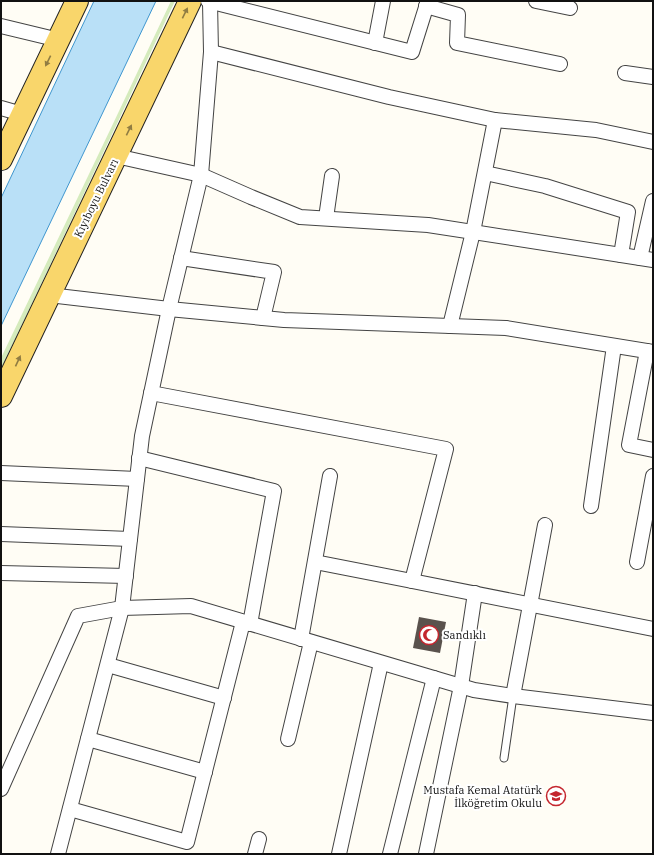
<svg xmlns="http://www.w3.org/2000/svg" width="654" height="855" viewBox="0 0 654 855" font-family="'IBM Plex Serif',serif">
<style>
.green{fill:#d5ebbd}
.water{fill:#b9e0f7;stroke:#3f96cf}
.building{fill:#5a524d}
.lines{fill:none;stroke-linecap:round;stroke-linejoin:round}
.service-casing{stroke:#444;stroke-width:9}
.minor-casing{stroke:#444;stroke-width:16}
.primary-casing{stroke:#222;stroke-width:24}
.service{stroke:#fff;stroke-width:7}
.minor{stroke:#fff;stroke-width:14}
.primary{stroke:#f9d66b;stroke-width:22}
.oneway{fill:#917d42}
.labels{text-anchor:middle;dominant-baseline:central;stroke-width:4;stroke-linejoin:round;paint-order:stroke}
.street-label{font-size:11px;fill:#111;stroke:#fff}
.poi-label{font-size:11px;fill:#111;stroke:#fff;text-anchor:start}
</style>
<rect width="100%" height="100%" fill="#fffdf5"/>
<!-- green -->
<polygon class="green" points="171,1 175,1 1,369 1,358 111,128"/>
<!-- water -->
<polygon class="water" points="94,1 156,1 1,326 1,198"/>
<!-- building -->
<polygon class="building" points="419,617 446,622 440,653 413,648"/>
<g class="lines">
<defs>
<polyline id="service" points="504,758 513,696"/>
<g id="minor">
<polyline points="208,1 412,52 428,1"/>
<polyline points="536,1 570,8"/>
<polyline points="426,6 458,15 457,43 560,64"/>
<polyline points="1,26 59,40"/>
<polyline points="375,43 383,1"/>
<polyline points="211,52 389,97 495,120 596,130 653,142"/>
<polyline points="625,73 653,77"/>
<polyline points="1,108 22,114"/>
<polyline points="116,156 201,175 251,197 300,217 428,225 653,260"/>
<polyline points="485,173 545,186 628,212 621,255"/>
<polyline points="326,218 332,176"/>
<polyline points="181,258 274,272 263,318"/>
<polyline points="640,258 653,201"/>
<polyline points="49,295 169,309 284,320 506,328 653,352"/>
<polyline points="450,326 473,232 495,120"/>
<polyline points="647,351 629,445 653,450"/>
<polyline points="151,393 446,449 412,581 653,629"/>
<polyline points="139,458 274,491 250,624"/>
<polyline points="1,473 137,479"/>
<polyline points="591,506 614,346"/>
<polyline points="1,534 130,539"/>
<polyline points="315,562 412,581"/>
<polyline points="637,562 653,476"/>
<polyline points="1,573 126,576"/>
<polyline points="301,639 330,476"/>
<polyline points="108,665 224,698"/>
<polyline points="513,696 545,525"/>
<polyline points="88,739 205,772"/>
<polyline points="288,739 311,642"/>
<polyline points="1,789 78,616 122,608 191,606 474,690 513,696 653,713"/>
<polyline points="70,809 187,842 243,622"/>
<polyline points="58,854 122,608 142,436 169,309 201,175 211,52 210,2"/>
<polyline points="255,854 259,839"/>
<polyline points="339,854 381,663"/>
<polyline points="390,854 434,678"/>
<polyline points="426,854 461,686 475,593"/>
</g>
<g id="primary">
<polyline points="1,159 77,1"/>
<polyline points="1,396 190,1"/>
</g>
</defs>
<!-- service casing -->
<use href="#service" class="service-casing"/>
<!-- minor casing -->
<use href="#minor" class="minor-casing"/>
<!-- primary casing -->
<use href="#primary" class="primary-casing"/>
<!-- service -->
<use href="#service" class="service"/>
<!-- minor -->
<use href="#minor" class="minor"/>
<!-- primary -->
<use href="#primary" class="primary"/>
</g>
<!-- one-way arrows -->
<defs><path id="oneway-solid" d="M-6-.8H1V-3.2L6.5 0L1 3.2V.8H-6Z"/></defs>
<g class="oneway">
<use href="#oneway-solid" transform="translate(185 13) rotate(-64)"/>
<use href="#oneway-solid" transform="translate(48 61) rotate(116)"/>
<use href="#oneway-solid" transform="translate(129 130) rotate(-64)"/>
<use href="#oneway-solid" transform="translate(18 361) rotate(-65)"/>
</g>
<!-- icons -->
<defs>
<symbol id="mosque-ring" viewBox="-11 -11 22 22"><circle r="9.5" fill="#fff" stroke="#c4262e" stroke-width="1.5"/><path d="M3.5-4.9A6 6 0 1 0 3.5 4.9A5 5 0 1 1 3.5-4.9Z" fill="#c4262e"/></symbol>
<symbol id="school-ring" viewBox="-11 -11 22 22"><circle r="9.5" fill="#fff" stroke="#c4262e" stroke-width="1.5"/><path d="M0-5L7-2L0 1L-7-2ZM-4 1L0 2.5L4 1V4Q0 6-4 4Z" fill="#c4262e"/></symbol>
</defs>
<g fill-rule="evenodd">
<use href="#mosque-ring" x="418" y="624" width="22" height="22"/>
<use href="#school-ring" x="545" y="785" width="22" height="22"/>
</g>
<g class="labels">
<!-- street labels -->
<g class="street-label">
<text transform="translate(96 198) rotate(-64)">Kıyıboyu Bulvarı</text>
</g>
<!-- poi labels -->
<g class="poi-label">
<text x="443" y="635">Sandıklı</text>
<text x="542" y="790" text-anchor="end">Mustafa Kemal Atatürk<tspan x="542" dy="13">İlköğretim Okulu</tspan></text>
</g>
</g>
<!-- border -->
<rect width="654" height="855" fill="none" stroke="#111111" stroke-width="4"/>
</svg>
